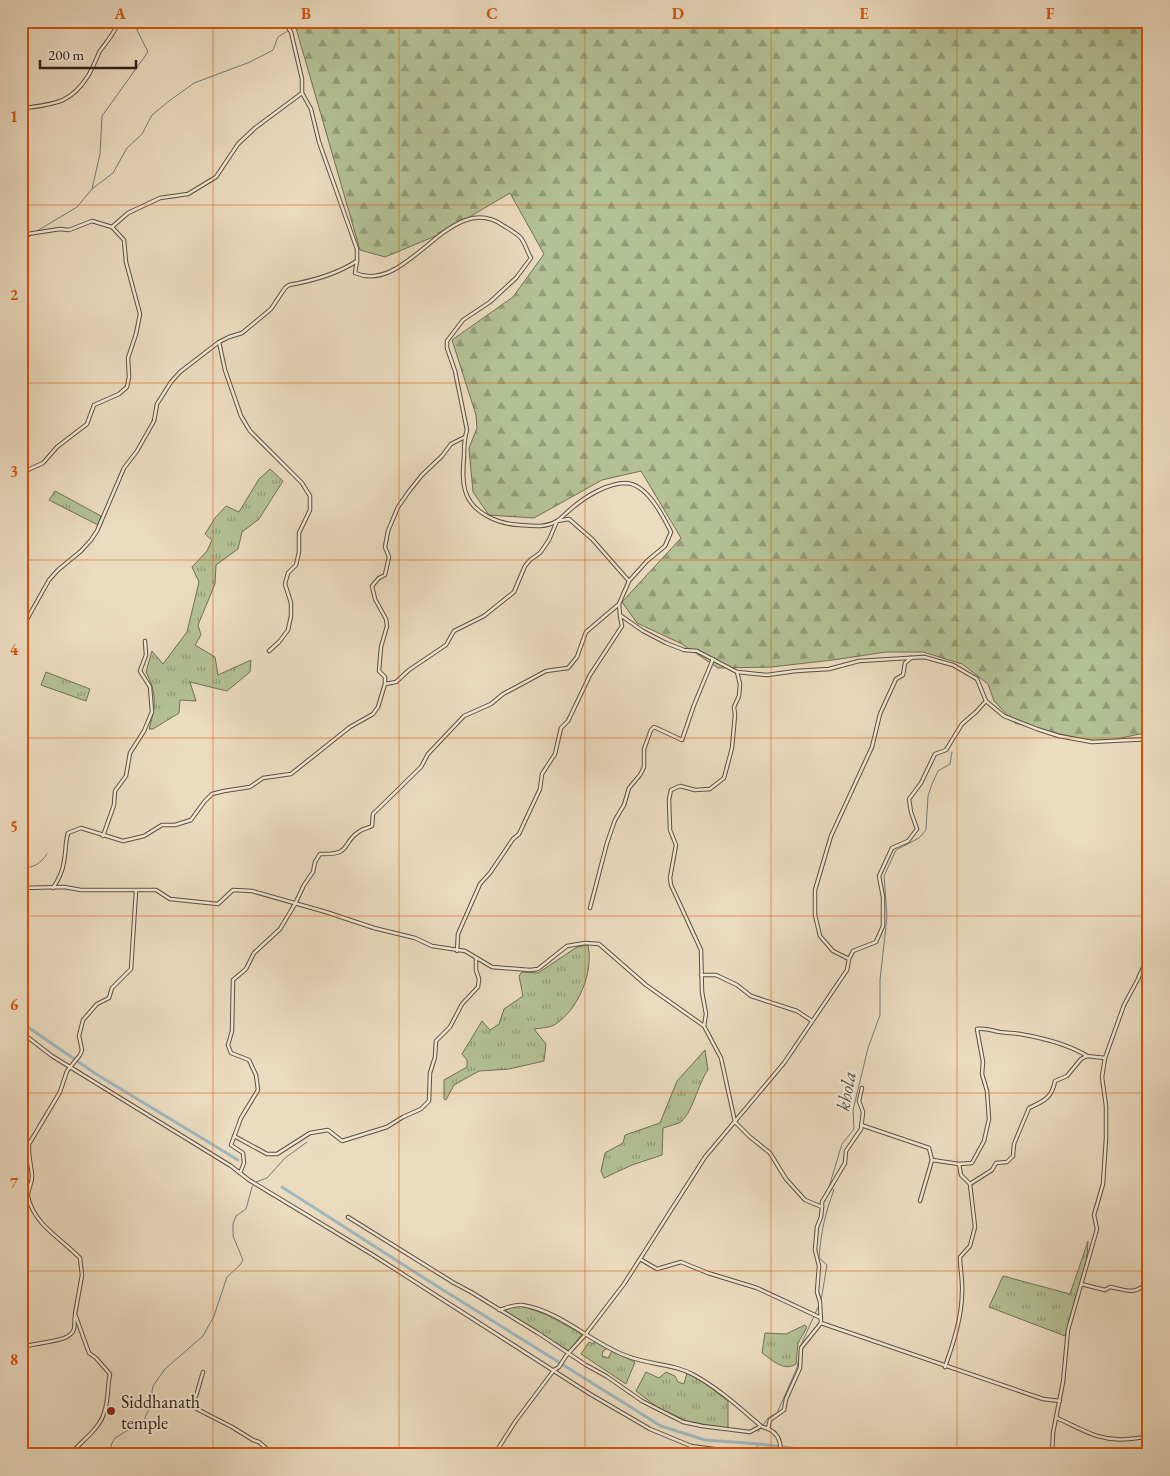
<svg xmlns="http://www.w3.org/2000/svg" width="1170" height="1476" viewBox="0 0 1170 1476" font-family="'EB Garamond',serif">
<style>
.grass{fill:url(#grass-tufts);stroke:#707057}
.forest{fill:url(#forest-firs);stroke:#707057}
.lines{fill:none;stroke-linecap:round;stroke-linejoin:round}
.stream{stroke:#717b7c;stroke-width:1}
.canal{stroke:#9fb8be;stroke-width:3}
.street-casing{stroke:#5c4f42;stroke-width:4.5}
.street{stroke:#f2e8d5;stroke-width:2.5}
.grid{fill:none;stroke:#d5530d;stroke-width:1;stroke-opacity:0.55}
.poi-dot{fill:#8f2418;stroke:#f2e8d5;stroke-width:2}
.labels{text-anchor:middle;dominant-baseline:central;stroke-width:4;stroke-linejoin:round;paint-order:stroke}
.poi-label{font-size:18px;fill:#2c2019;stroke:#f2e8d5;text-anchor:start}
.water-label{font-size:19px;font-style:italic;fill:#4e4e4b;stroke:#f2e8d5}
.neatline{fill:none;stroke:#d5530d;stroke-width:2}
.grid-label{font-size:16px;text-anchor:middle;font-weight:bold;fill:#d5530d}
</style>
<defs>
<pattern id="grass-tufts" width="24" height="20" patternUnits="userSpaceOnUse" patternTransform="scale(1.25)"><rect width="24" height="20" fill="#b3c195"/><path d="M3 7l-1-3M5 7V3M7 7l1-3M15 17l-1-3M17 17v-4M19 17l1-3" fill="none" stroke="#929c79"/></pattern>
<pattern id="forest-firs" width="22" height="20" patternUnits="userSpaceOnUse" patternTransform="scale(1.25)"><rect width="22" height="20" fill="#b3c195"/><path d="M5 1l3.5 6h-7zM16 11l3.5 6h-7z" fill="#929c79"/></pattern>
</defs>
<rect width="100%" height="100%" fill="#ebdbbf"/>
<filter id="stains"><feTurbulence type="fractalNoise" baseFrequency=".004" numOctaves="4"/><feColorMatrix values="0 0 0 0 .2 0 0 0 0 .09 0 0 0 0 .02 0 0 0 .5 -.17"/></filter>
<radialGradient id="worn" r=".72"><stop offset=".6" stop-color="#630" stop-opacity="0"/><stop offset="1" stop-color="#630" stop-opacity=".3"/></radialGradient>
<!-- grass -->
<g class="grass">
<path d="M 270,469 L 283,481 L 259,519 L 242,532 L 238,549 L 216,565 L 215,584 L 198,625 L 201,635 L 195,645 L 215,657 L 218,675 L 251,660 L 250,672 L 227,691 L 190,682 L 196,701 L 180,700 L 179,713 L 153,729 L 149,729 C 156,706 157,694 146,672 L 152,651 L 163,664 L 187,632 L 199,582 L 192,567 L 207,551 L 212,540 L 205,534 L 215,518 L 226,506 L 239,512 L 259,479 Z"/>
<polygon points="55,491 101,516 98,525 49,500"/>
<polygon points="46,672 90,689 86,701 41,685"/>
<path d="M 588,945 C 594,972 578,1011 554,1025 C 549,1028 540,1028 534,1029 L 546,1044 L 544,1061 L 509,1069 L 479,1071 L 454,1085 L 446,1100 L 444,1099 L 444,1080 L 467,1067 L 467,1060 L 462,1054 L 482,1021 L 490,1030 L 499,1024 L 504,1009 L 523,996 L 519,976 L 522,972 L 538,973 L 577,947 Z"/>
<path d="M 705,1050 L 708,1070 C 698,1083 692,1116 679,1123 C 674,1125 668,1126 663,1128 L 662,1155 L 632,1165 L 604,1178 L 601,1171 L 605,1153 L 623,1143 L 625,1135 L 660,1123 L 677,1081 Z"/>
<polygon points="1088,1241 1087,1259 1065,1336 989,1307 1003,1276 1070,1294"/>
<polygon points="520,1305 547,1315 582,1334 569,1351 502,1310"/>
<path d="M 805,1325 L 807,1327 L 798,1343 L 796,1364 C 784,1372 772,1360 762,1353 L 765,1333 L 786,1334 Z"/>
<polygon points="595,1341 608,1348 603,1351 602,1356 608,1358 612,1351 635,1362 626,1384 581,1354 589,1342 593,1344"/>
<polygon points="646,1372 659,1378 666,1372 675,1376 678,1382 684,1384 687,1373 702,1381 728,1401 728,1429 687,1421 657,1407 636,1391"/>
</g>
<!-- forest -->
<polygon class="forest" points="294,21 1149,21 1149,732 1098,743 1015,723 994,701 988,684 962,664 923,652 886,652 833,660 771,667 718,668 682,644 637,623 622,602 681,538 641,471 602,480 534,518 489,515 473,492 469,448 477,428 476,415 452,340 513,297 544,254 510,193 461,222 438,233 438,235 385,257 360,250"/>
<g class="lines">
<!-- stream -->
<g class="stream">
<polyline points="92,189 100,154 102,116 148,52 137,30 139,21"/>
<polyline points="37,231 77,207 92,189 113,173 127,148 142,134 152,115 169,101 194,83 250,62 273,50 278,37 294,27 295,21"/>
<polyline points="21,245 31,235"/>
<path d="M 21,868 C 34,868 40,864 47,854"/>
<path d="M 821,1301 L 827,1265 L 819,1258 C 821,1233 825,1213 834,1190 L 829,1187 L 842,1144 L 854,1129 L 853,1110 L 868,1048 L 880,1015 L 880,980 L 887,917 L 884,876 L 896,850 L 919,838 L 926,830 L 928,796 L 932,784 L 938,771 L 950,764 L 952,752"/>
<polyline points="800,1347 819,1305"/>
<polyline points="758,1432 768,1418 777,1413 797,1368 800,1351"/>
<polyline points="750,1452 760,1444"/>
<polyline points="112,1455 111,1445 115,1438 144,1420 149,1409 153,1386 165,1369 203,1336 214,1316 227,1277 240,1265 243,1260 233,1236 233,1224 236,1216 246,1209 252,1187 256,1182 267,1178 285,1158 307,1142"/>
</g>
<!-- canal -->
<g class="canal">
<polyline points="21,1020 25,1025 96,1074 238,1160"/>
<polyline points="282,1187 424,1278 661,1426 705,1440 760,1444 847,1455"/>
</g>
<defs>
<g id="street">
<path d="M 284,21 L 291,32 L 302,79 L 302,93 L 311,109 L 319,142 L 357,249 L 357,261 L 355,273 C 409,296 450,187 504,226 C 509,229 516,233 520,237 C 525,242 527,252 531,258 L 516,278 L 490,302 L 463,320 L 447,341 L 447,348 L 455,371 L 467,430 C 464,438 464,447 464,456 C 463,468 462,479 465,490 C 471,513 498,524 520,525 C 532,526 546,528 557,521 C 562,518 567,512 572,508 C 585,497 607,483 626,483 C 647,484 663,516 671,532 L 665,546 L 647,561 L 629,581 L 619,604 L 620,615 L 643,631 L 666,643 L 684,650 L 697,651 L 737,672 L 767,675 L 796,671 L 829,669 L 859,661 L 924,657 L 953,665 L 977,679 L 986,701 L 1004,716 L 1037,729 L 1059,736 L 1092,742 L 1149,739"/>
<path d="M 21,110 L 25,108 C 55,104 71,103 88,76 C 93,68 96,59 100,51 C 107,41 115,33 119,21"/>
<polyline points="112,227 128,213 160,198 188,194 216,177 238,144 255,128 302,93"/>
<polyline points="21,235 60,229 69,230 92,221 112,227 124,240 126,262 140,314 136,334 128,358 129,377 127,387 119,394 94,405 87,424 57,447 43,463 21,473"/>
<polyline points="219,342 225,370 241,416 250,431 302,483 310,496 310,510 299,533 299,552 296,565 288,573 285,584 291,603 291,616 288,630 279,642 269,651"/>
<polyline points="21,390 25,395"/>
<path d="M 21,630 L 49,580 L 58,570 L 81,551 L 91,540 L 97,531 L 124,468 L 137,451 L 154,421 L 157,404 L 171,382 L 180,372 L 219,342 L 229,337 L 242,333 L 271,309 L 285,288 L 289,285 C 312,281 337,274 357,261"/>
<polyline points="385,684 385,677 379,671 381,647 387,626 386,619 375,599 372,586 379,578 385,575 389,557 385,547 388,531 398,507 410,490 422,475 442,456 451,444 465,437"/>
<polyline points="103,836 114,805 115,791 126,776 130,753 144,731 152,712 150,687 140,671 146,655 145,641"/>
<polyline points="21,888 64,887 81,890 156,890 170,899 218,904 233,890 252,891 326,912 374,928 415,938 432,946 465,951 492,967 530,970 538,969 567,946 585,943 599,944 646,985 704,1026 721,1058 735,1122 750,1137 770,1153 786,1179 805,1200 822,1207 821,1217 817,1227 815,1250 819,1266 817,1292 820,1302 821,1323 1043,1399 1060,1401"/>
<path d="M 53,888 C 59,879 63,871 64,861 C 66,852 65,843 68,833 L 81,828 L 123,841 L 144,836 L 162,825 L 175,825 L 191,820 L 204,802 L 212,794 L 224,791 L 250,787 L 263,778 L 291,774 L 350,727 L 373,714 L 378,707 L 385,684 L 396,682 L 409,670 L 446,645 L 454,631 L 484,616 L 514,592 L 525,566 L 530,560 L 540,553 L 549,540 L 557,521 L 569,519 L 592,539 L 629,581"/>
<polyline points="590,908 607,843 615,820 624,805 629,788 640,775 644,767 644,749 651,730 654,727 682,740 694,705 713,659"/>
<polyline points="457,951 458,934 480,884 490,873 513,839 519,834 540,789 542,774 555,754 561,728 568,721 590,675 622,626 620,616"/>
<polyline points="849,959 833,951 820,936 815,915 815,890 831,836 872,747 880,714 896,679 903,675 905,663 911,658"/>
<polyline points="701,975 716,975 737,985 751,996 797,1011 812,1021"/>
<polyline points="704,1026 706,1014 702,992 701,950 671,885 670,878 676,845 670,830 669,799 671,790 680,786 695,790 710,789 724,778 732,748 735,715 734,707 739,696 740,684 737,672"/>
<polyline points="21,1032 52,1056 231,1166 249,1180 373,1255 590,1394 650,1429 691,1446 759,1455"/>
<polyline points="861,1125 929,1148 932,1160 959,1164 961,1175 970,1184"/>
<polyline points="234,1136 267,1154 277,1154 310,1133 328,1130 342,1141 387,1127 403,1117 421,1109 429,1101 430,1073 435,1057 436,1041 450,1027 462,1004 478,987 479,979 476,970 476,958"/>
<path d="M 959,1164 L 972,1163 L 984,1141 L 989,1119 L 987,1091 L 982,1074 L 983,1062 L 977,1029 C 987,1028 990,1030 1000,1032 C 1006,1033 1013,1033 1020,1034 C 1043,1038 1068,1044 1087,1056"/>
<path d="M 240,1173 L 244,1163 L 243,1153 L 231,1145 L 241,1118 L 258,1090 L 256,1075 L 249,1060 L 231,1053 L 228,1045 L 232,1031 L 233,980 L 246,969 L 254,953 L 280,929 L 295,904 L 304,885 L 313,872 L 315,862 L 320,854 C 354,855 340,843 360,831 C 363,829 368,828 372,826 L 373,814 L 421,767 L 428,754 L 464,716 L 491,704 L 503,694 L 546,671 L 568,668 L 577,657 L 586,632 L 619,604"/>
<polyline points="920,1201 932,1160"/>
<polyline points="822,1207 822,1202 845,1163 846,1151 861,1129 863,1112 859,1101 862,1088"/>
<path d="M 348,1217 L 454,1283 L 471,1292 L 538,1333 L 586,1365 L 606,1376 L 642,1401 L 683,1422 L 702,1426 L 750,1432 L 761,1426 C 740,1408 718,1388 694,1375 C 673,1363 647,1365 624,1355 C 589,1341 560,1311 522,1305 C 515,1304 506,1308 499,1310"/>
<polyline points="640,1259 657,1269 681,1262 708,1273 757,1288 821,1318"/>
<path d="M 1081,1284 L 1105,1290 L 1110,1287 C 1130,1291 1133,1295 1149,1282"/>
<path d="M 21,1348 C 34,1341 70,1344 74,1329 C 75,1325 74,1320 75,1316"/>
<path d="M 945,1367 C 953,1344 962,1317 962,1293 C 963,1281 960,1269 960,1257 L 970,1246 L 975,1227 L 970,1184 L 992,1170 L 996,1163 L 1007,1162 L 1013,1156 L 1014,1144 L 1029,1108 C 1044,1101 1052,1098 1055,1081 L 1067,1076 L 1081,1059 L 1087,1056 L 1105,1058"/>
<polyline points="203,1372 196,1396 192,1400 193,1407 232,1427 253,1440 259,1442 274,1455"/>
<path d="M 1057,1418 C 1083,1430 1100,1442 1129,1439 C 1137,1438 1143,1438 1149,1435"/>
<path d="M 763,1427 C 778,1431 782,1441 780,1455"/>
<polyline points="768,1428 770,1420 784,1410 786,1399 800,1368 801,1348 821,1323"/>
<path d="M 70,1455 C 81,1441 99,1430 104,1413 C 109,1400 107,1387 110,1374 L 96,1358 L 89,1353 L 75,1314 L 82,1275 L 80,1258 C 61,1238 35,1226 28,1197 C 27,1189 33,1183 32,1175 C 31,1164 28,1155 29,1144 L 60,1092 L 67,1071 L 80,1055 L 82,1050 L 79,1036 L 83,1020 L 97,1004 L 109,998 L 112,988 L 131,969 L 136,891"/>
<polyline points="494,1455 515,1422 554,1370 559,1367 566,1356 585,1335 624,1284 705,1157 784,1063 847,970 849,959 853,951 876,942 883,926 883,897 879,876 892,848 908,841 917,829 911,812 909,799 921,783 935,754 946,750 962,724 976,712 986,701"/>
<polyline points="1052,1455 1053,1433 1063,1382 1068,1330 1097,1229 1094,1215 1103,1184 1106,1138 1106,1106 1102,1077 1105,1058 1124,1005 1138,979 1149,954"/>
</g>
</defs>
<!-- street casing -->
<use href="#street" class="street-casing"/>
<!-- street -->
<use href="#street" class="street"/>
</g>
<!-- grid -->
<path class="grid" d="M 213,21 L 213,1455M 399,21 L 399,1455M 585,21 L 585,1455M 771,21 L 771,1455M 957,21 L 957,1455M 21,205 L 1149,205M 21,383 L 1149,383M 21,560 L 1149,560M 21,738 L 1149,738M 21,916 L 1149,916M 21,1093 L 1149,1093M 21,1271 L 1149,1271"/>
<!-- markers -->
<circle class="poi-dot" cx="111" cy="1411" r="5"/>
<g class="labels">
<!-- poi labels -->
<g class="poi-label">
<text x="121" y="1401">Siddhanath<tspan x="121" dy="21">temple</tspan></text>
</g>
<!-- water labels -->
<g class="water-label">
<text transform="translate(846 1091) rotate(-80)">khola</text>
</g>
</g>
<!-- margin -->
<rect width="1170" height="1476" fill="none" stroke="#ebdbbf" stroke-width="55"/>
<!-- scale -->
<path d="M40 60v8h96v-8" fill="none" stroke="#2c2019" stroke-width="2.5"/>
<text x="48" y="60" font-size="15" fill="#2c2019" stroke="#f2e8d5" stroke-width="4" paint-order="stroke">200 m</text>
<rect x="28" y="28" width="1114" height="1420" class="neatline"/>
<g class="grid-label">
<text x="120" y="19">A</text>
<text x="306" y="19">B</text>
<text x="492" y="19">C</text>
<text x="678" y="19">D</text>
<text x="864" y="19">E</text>
<text x="1050" y="19">F</text>
<text x="14" y="122">1</text>
<text x="14" y="300">2</text>
<text x="14" y="477">3</text>
<text x="14" y="655">4</text>
<text x="14" y="832">5</text>
<text x="14" y="1010">6</text>
<text x="14" y="1188">7</text>
<text x="14" y="1365">8</text>
</g>
<rect width="100%" height="100%" filter="url(#stains)"/>
<rect width="100%" height="100%" fill="url(#worn)"/>
</svg>
